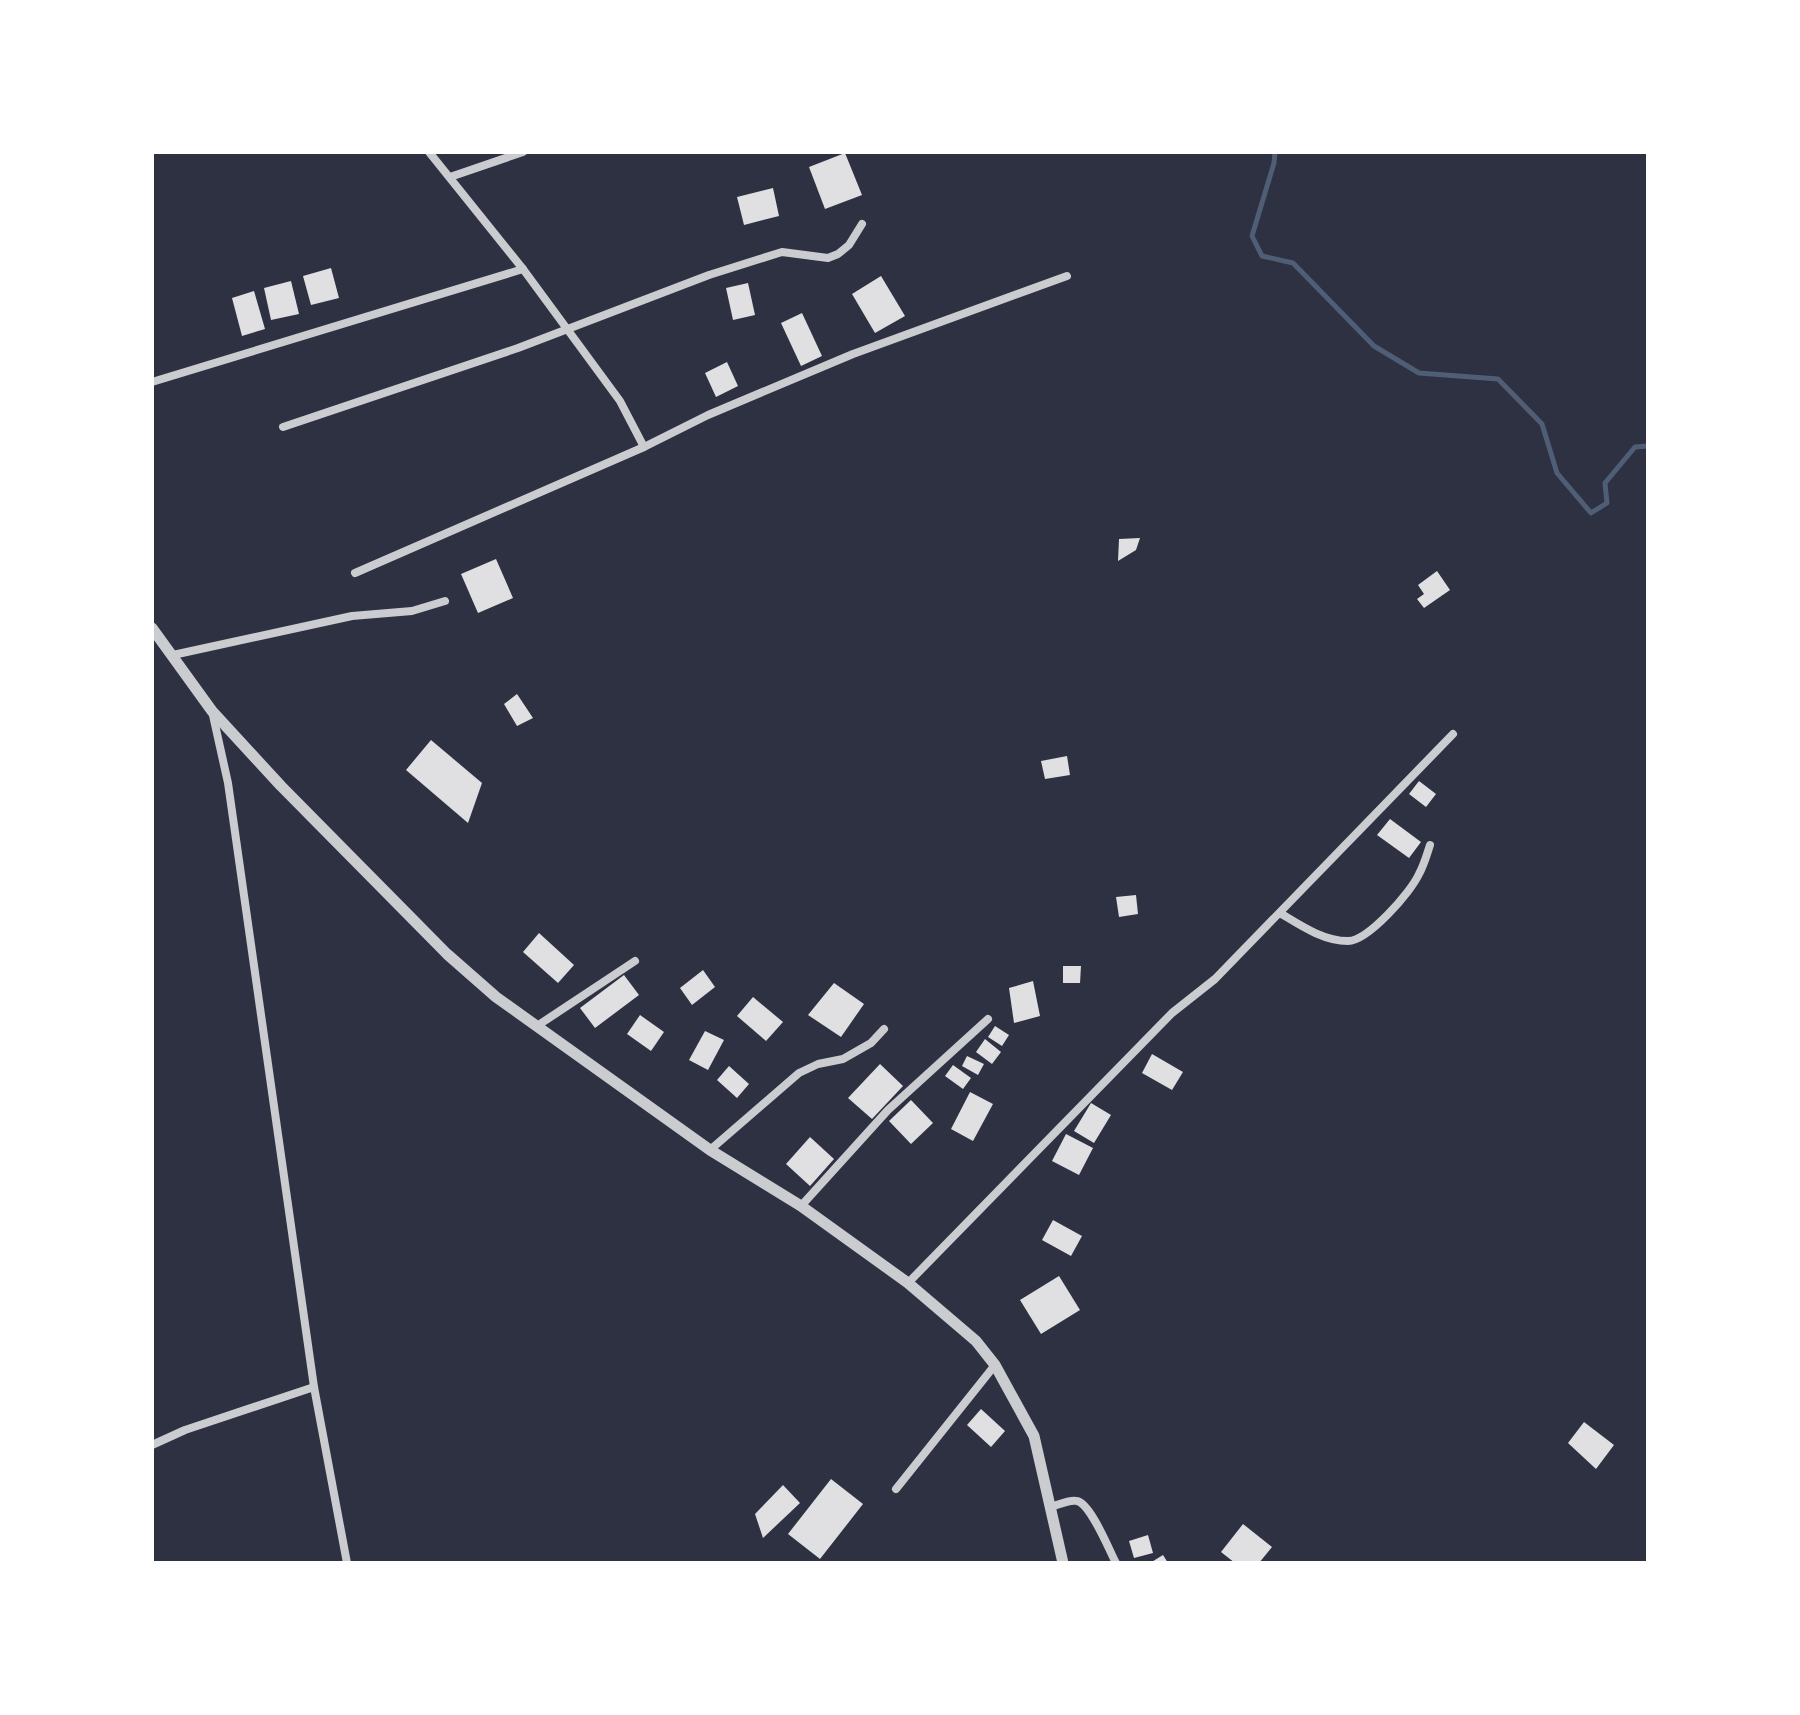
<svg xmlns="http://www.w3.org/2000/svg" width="1800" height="1715" viewBox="0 0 1800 1715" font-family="Spectral,serif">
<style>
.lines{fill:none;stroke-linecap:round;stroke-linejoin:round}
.stream{stroke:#4f5d75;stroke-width:5}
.building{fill:#e0e0e3}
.minor{stroke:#caccd0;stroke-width:8}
.tertiary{stroke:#caccd0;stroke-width:11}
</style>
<rect width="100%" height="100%" fill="#2d3142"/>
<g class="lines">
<!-- stream -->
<polyline class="stream" points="1275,152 1274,163 1252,236 1262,256 1293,263 1374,346 1419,373 1498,379 1542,424 1557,473 1591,513 1607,503 1605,483 1635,447 1648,446"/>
</g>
<!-- building -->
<g class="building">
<polygon points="845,153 862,195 825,209 809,167"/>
<polygon points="773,188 779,216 744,225 737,197"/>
<polygon points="331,268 339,298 311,305 303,276"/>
<polygon points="881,276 905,316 875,333 852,294"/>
<polygon points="291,281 299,314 271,320 264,288"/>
<polygon points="748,283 755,315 733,320 726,288"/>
<polygon points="254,291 265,329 242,336 232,298"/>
<polygon points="802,313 822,356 801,366 781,323"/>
<polygon points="727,362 738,386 716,397 705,373"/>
<polygon points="1140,538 1136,550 1118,561 1119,539"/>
<polygon points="496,559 513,598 478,613 461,574"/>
<polygon points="1437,571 1450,590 1424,608 1417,599 1424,594 1418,585"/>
<polygon points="517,694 533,718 517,726 504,704"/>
<polygon points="431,740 482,783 468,823 406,770"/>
<polygon points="1067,756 1070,775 1045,779 1041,761"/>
<polygon points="1419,781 1436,794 1426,807 1409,794"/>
<polygon points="1390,819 1421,842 1409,858 1377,835"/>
<polygon points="1136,895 1138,914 1119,917 1116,897"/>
<polygon points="539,933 574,965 558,983 523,952"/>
<polygon points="1063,966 1081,966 1080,983 1063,983"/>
<polygon points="703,970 715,987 692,1005 680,988"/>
<polygon points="624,975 639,995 595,1028 580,1008"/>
<polygon points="1033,981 1040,1016 1014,1023 1009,988"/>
<polygon points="834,983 864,1004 841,1037 808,1015"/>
<polygon points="753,997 783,1022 766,1041 737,1016"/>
<polygon points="640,1015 664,1032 651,1051 627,1034"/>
<polygon points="995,1026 1009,1035 1002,1046 988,1037"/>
<polygon points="705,1031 724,1040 708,1070 689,1060"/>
<polygon points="985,1039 1001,1052 992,1064 976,1052"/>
<polygon points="1152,1054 1183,1072 1172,1090 1142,1073"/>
<polygon points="967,1056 984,1064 978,1075 962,1066"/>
<polygon points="880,1064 903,1086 872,1119 848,1098"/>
<polygon points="953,1065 971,1078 963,1089 945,1076"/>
<polygon points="729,1066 749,1084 737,1098 717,1080"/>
<polygon points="970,1092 993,1104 973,1141 951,1129"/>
<polygon points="911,1100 933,1123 911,1144 889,1121"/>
<polygon points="1091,1103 1111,1115 1094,1143 1074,1131"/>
<polygon points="1066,1134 1093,1148 1079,1175 1052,1161"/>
<polygon points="810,1137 834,1159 810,1186 786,1164"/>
<polygon points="1053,1220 1082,1236 1071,1256 1042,1240"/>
<polygon points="1059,1276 1080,1310 1041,1334 1020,1300"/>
<polygon points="981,1409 1005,1431 991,1447 967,1425"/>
<polygon points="1584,1422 1614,1445 1596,1469 1568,1443"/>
<polygon points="831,1479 863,1504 820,1559 788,1534"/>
<polygon points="783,1485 800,1503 763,1538 755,1514"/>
<polygon points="1243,1524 1272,1547 1259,1563 1235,1563 1221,1552"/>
<polygon points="1148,1535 1153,1553 1134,1558 1129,1541"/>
<polygon points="1163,1555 1168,1563 1150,1563"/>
</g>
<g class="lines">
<!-- minor -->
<g class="minor">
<polyline points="429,152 523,269 620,401 644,447"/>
<polyline points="450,177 523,152"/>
<polyline points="152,382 523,269"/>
<polyline points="283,427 518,348 709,275 782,252 828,258 838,254 849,245 862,224"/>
<polyline points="355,573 644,447 708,415 853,354 1067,276"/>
<polyline points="173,655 352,616 412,611 445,601"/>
<polyline points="212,711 228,783 314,1387 347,1563"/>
<path d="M 1280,913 C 1300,925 1323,941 1348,941 C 1368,941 1411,892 1419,874 C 1424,865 1427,854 1430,845"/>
<polyline points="537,1026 635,961"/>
<polyline points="710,1150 799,1073 818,1064 843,1059 871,1043 884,1029"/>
<polyline points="801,1206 888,1110 988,1019"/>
<polyline points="908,1283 1172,1013 1215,979 1453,734"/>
<polyline points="152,1445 185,1430 314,1387"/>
<polyline points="896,1489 995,1365"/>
<path d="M 1051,1507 C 1058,1505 1070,1499 1077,1501 C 1091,1504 1109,1550 1116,1563"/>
</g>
<!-- tertiary -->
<polyline class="tertiary" points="152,628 212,711 281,786 447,954 496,997 710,1150 801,1206 908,1283 976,1341 995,1365 1034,1436 1063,1563"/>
</g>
<!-- border -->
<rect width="1800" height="1715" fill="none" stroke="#ffffff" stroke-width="308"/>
</svg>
